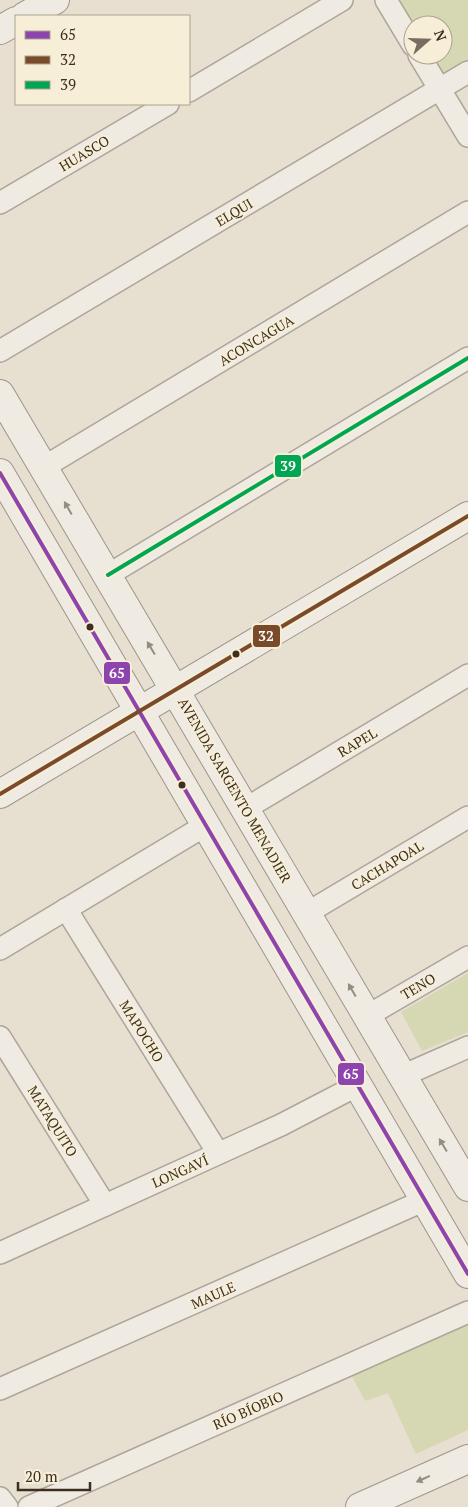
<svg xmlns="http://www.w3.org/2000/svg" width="468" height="1507" viewBox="0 0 468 1507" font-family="'PT Serif',serif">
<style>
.green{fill:#d6d7b3}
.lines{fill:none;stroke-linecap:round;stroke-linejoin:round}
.street-casing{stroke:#ada599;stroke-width:24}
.secondary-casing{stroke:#9c958a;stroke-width:30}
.street{stroke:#efebe3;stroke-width:21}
.secondary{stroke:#efebe3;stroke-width:28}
.bus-1-casing{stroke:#f7eed8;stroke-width:8}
.bus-2-casing{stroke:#f7eed8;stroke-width:8}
.bus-3-casing{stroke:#f7eed8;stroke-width:8}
.bus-1{stroke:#8e44ad;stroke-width:4}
.bus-2{stroke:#7a4b2a;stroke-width:4}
.bus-3{stroke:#00a651;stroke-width:4}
.oneway{fill:#968c82}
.bus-dot{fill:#3d2e20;stroke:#f7eed8;stroke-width:2}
.labels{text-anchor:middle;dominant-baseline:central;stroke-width:4;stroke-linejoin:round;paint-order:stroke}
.street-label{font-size:14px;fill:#3d2e20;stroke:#f7eed8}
.line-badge{stroke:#f7eed8;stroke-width:2}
.badge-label{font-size:14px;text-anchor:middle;font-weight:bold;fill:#fff}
</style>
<rect width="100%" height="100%" fill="#e7e0d1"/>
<!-- green -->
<g class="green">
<polygon points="400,0 468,0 468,63 444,78 431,55 443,55 443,25 414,25"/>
<polygon points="468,973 468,1032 422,1051 401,1012"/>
<polygon points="468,1325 468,1430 416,1454 388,1393 365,1401 352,1376"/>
</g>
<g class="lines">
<defs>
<g id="street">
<polyline points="386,0 413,45"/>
<polyline points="419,55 468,136"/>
<polyline points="189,91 342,0"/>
<polyline points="0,203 168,104"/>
<polyline points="0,351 468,72"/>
<polyline points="44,467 468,212"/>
<polyline points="108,575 468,358"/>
<polyline points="245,809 468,675"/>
<polyline points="66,909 218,1153"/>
<polyline points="307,913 468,817"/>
<polyline points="0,949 206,825"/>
<polyline points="367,1016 468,957"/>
<polyline points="0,1037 105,1205"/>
<polyline points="402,1076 468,1047"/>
<polyline points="0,1253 281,1125 358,1085"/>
<polyline points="0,1389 425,1200"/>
<polyline points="0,1498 7,1507"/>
<polyline points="29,1507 468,1312"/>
</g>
<g id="secondary">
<polyline points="25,16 55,0"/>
<polyline points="0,30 16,21"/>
<polyline points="0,394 468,1187"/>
<polyline points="0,473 468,1274"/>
<polyline points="0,794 468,516"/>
<polyline points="360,1507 468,1459"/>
</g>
</defs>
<!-- street casing -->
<use href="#street" class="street-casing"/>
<!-- secondary casing -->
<use href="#secondary" class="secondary-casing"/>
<!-- street -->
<use href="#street" class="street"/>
<!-- secondary -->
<use href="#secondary" class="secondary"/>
<defs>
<polyline id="bus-1" points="0,473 468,1274"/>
<polyline id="bus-2" points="0,794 468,516"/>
<polyline id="bus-3" points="108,575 468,358"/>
</defs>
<!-- bus-1 casing -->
<use href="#bus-1" class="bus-1-casing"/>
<!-- bus-2 casing -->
<use href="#bus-2" class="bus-2-casing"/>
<!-- bus-3 casing -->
<use href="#bus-3" class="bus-3-casing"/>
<!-- bus-1 -->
<use href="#bus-1" class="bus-1"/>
<!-- bus-2 -->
<use href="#bus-2" class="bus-2"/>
<!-- bus-3 -->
<use href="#bus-3" class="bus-3"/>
</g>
<!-- one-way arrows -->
<defs><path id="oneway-solid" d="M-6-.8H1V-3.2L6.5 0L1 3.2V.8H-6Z" transform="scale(1.25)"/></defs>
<g class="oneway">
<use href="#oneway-solid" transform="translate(68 508) rotate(-120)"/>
<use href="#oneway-solid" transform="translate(151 648) rotate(-121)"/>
<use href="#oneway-solid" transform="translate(352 990) rotate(-120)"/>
<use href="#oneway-solid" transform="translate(443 1145) rotate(-121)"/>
<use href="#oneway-solid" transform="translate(423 1479) rotate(156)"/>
</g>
<!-- markers -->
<g class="bus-dot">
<circle cx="90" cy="627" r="4.5"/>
<circle cx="236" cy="654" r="4.5"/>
<circle cx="182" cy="785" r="4.5"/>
</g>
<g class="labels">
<!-- street labels -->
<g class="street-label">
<text transform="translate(84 153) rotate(-31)">HUASCO</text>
<text transform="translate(234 212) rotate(-31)">ELQUI</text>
<text transform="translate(256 340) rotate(-31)">ACONCAGUA</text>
<text transform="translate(357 742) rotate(-31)">RAPEL</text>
<text transform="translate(235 790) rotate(60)">AVENIDA SARGENTO MENADIER</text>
<text transform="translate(387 865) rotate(-31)">CACHAPOAL</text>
<text transform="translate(418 986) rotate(-31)">TENO</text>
<text transform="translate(142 1031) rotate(58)">MAPOCHO</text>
<text transform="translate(53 1121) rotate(58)">MATAQUITO</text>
<text transform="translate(180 1171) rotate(-24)">LONGAVÍ</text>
<text transform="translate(213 1295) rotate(-24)">MAULE</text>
<text transform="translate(248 1410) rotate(-24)">RÍO BÍOBIO</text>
</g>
</g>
<g class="line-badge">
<rect x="274" y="454" width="28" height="24" rx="5" fill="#00a651"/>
<rect x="252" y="624" width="29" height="24" rx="5" fill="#7a4b2a"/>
<rect x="103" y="661" width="28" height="24" rx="5" fill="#8e44ad"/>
<rect x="337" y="1062" width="28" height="24" rx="5" fill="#8e44ad"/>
</g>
<g class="badge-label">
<text x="288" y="471">39</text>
<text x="266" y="641">32</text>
<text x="117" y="678">65</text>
<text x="351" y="1079">65</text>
</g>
<!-- legend -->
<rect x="15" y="15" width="175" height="90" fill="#f7eed8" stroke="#ada18e"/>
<rect x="25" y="31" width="25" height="8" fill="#8e44ad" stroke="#ada18e"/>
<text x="60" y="40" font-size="15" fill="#3d2e20">65</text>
<rect x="25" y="56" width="25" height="8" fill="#7a4b2a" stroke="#ada18e"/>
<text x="60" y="65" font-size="15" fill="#3d2e20">32</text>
<rect x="25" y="81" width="25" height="8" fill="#00a651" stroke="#ada18e"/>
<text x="60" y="90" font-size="15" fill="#3d2e20">39</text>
<!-- north arrow -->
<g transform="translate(428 40) rotate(70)"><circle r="24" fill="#f7eed8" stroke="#ada18e"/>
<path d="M0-4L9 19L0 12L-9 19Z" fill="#786c5e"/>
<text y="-8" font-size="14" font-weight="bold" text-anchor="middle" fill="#3d2e20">N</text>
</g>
<!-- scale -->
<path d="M18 1482v8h72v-8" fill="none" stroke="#3d2e20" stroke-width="2.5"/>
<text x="25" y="1482" font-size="15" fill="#3d2e20" stroke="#f7eed8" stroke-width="4" paint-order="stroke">20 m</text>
</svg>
